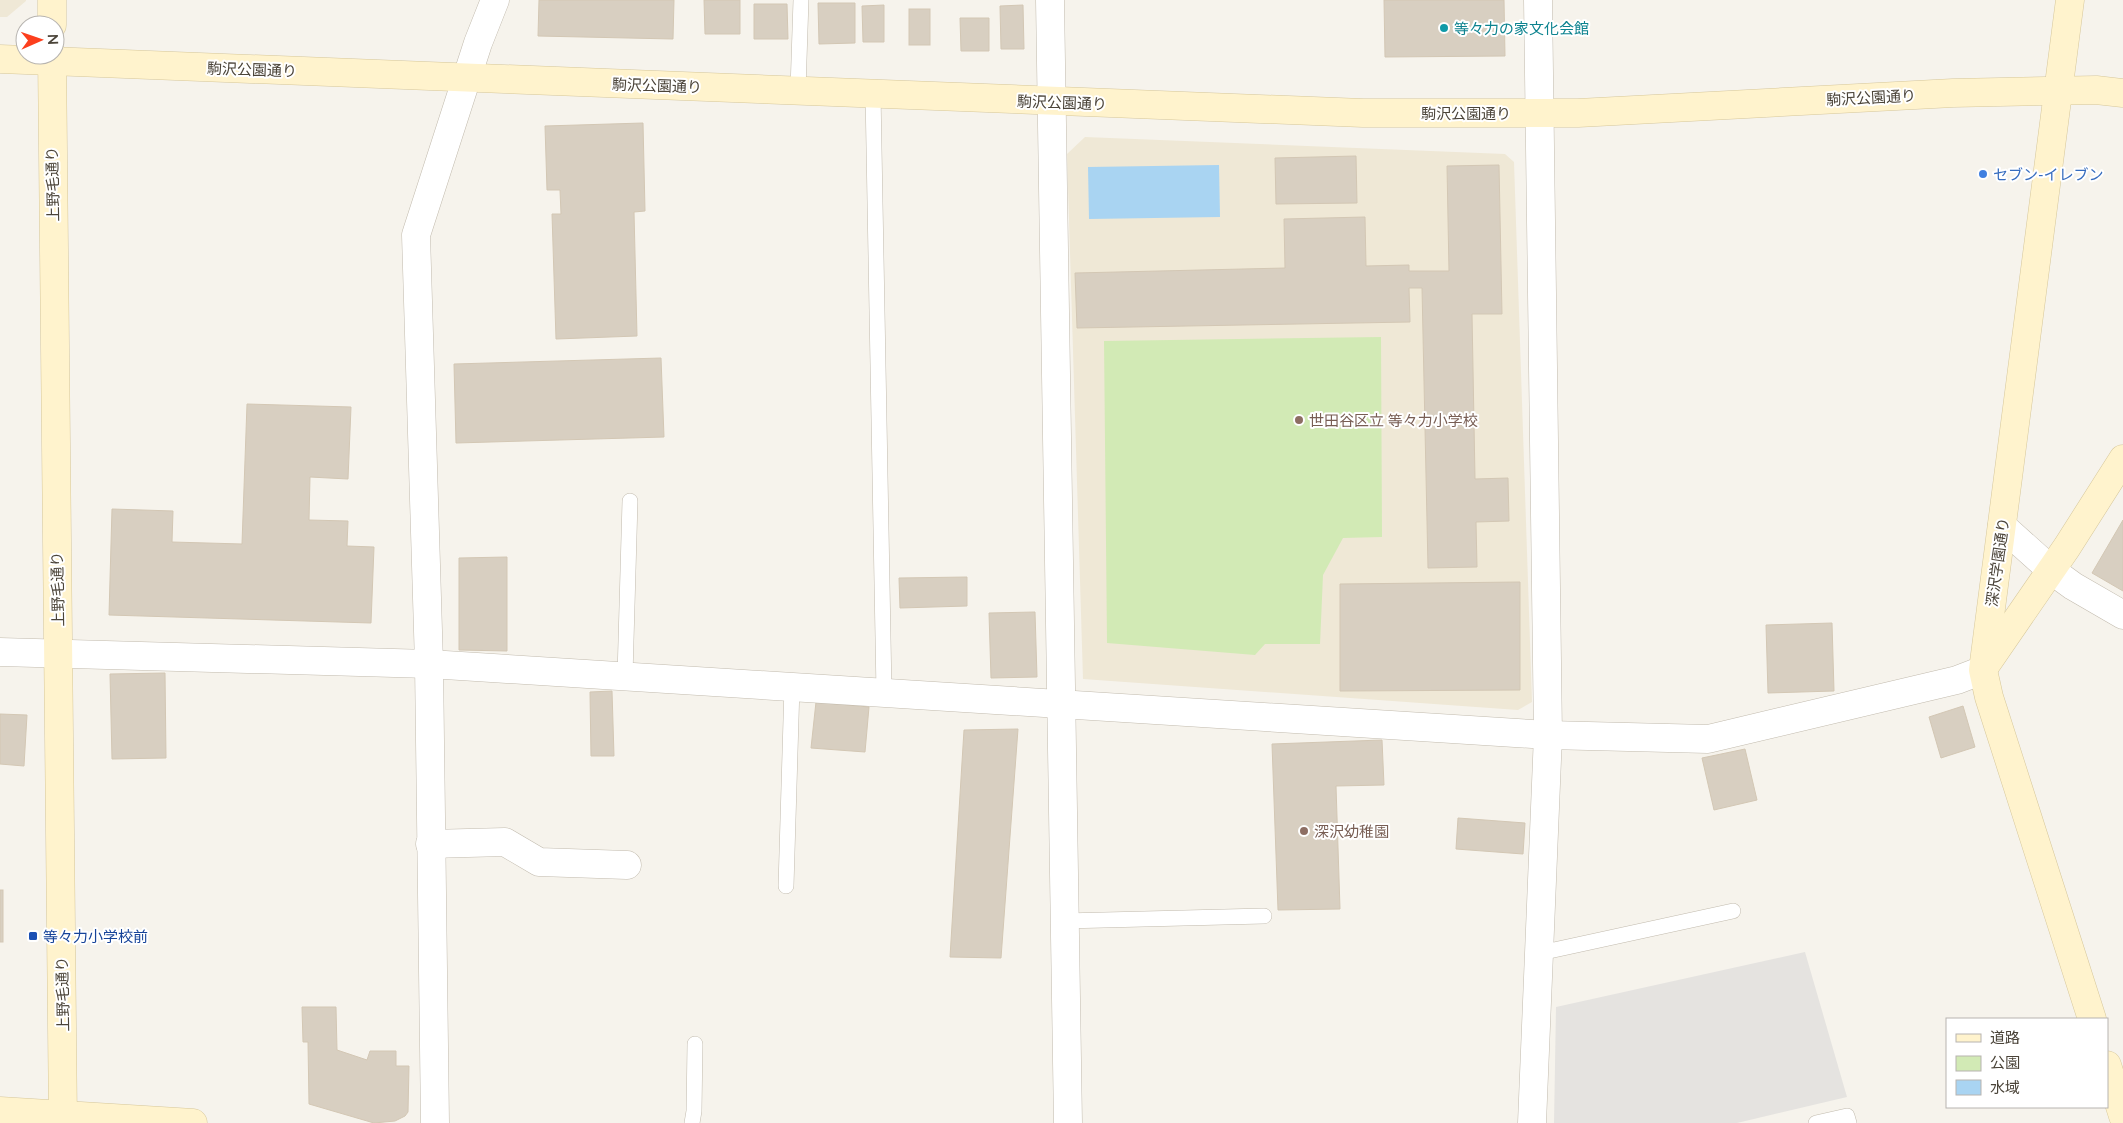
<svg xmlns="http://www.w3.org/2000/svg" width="2123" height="1123" viewBox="0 0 2123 1123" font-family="Lato,'Noto Sans JP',sans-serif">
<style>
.education{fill:#efe8d6}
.green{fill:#d2eab5}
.parking{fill:#e5e3e0}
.water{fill:#a9d4f2}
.building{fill:#d8cfc1;stroke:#d3c7b4}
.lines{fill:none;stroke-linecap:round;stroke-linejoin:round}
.lane-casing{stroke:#c2bbae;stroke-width:16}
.street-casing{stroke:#c2bbae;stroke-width:29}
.secondary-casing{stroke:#d6c79b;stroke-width:29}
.lane{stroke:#fff;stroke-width:15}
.street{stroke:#fff;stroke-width:28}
.secondary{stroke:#fff3cd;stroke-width:28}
.culture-dot{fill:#0f9aa8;stroke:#fff;stroke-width:2}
.shop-dot{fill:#3f7fe0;stroke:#fff;stroke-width:2}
.education-dot{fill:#8d6e63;stroke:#fff;stroke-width:2}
.transit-dot{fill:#1a4fb4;stroke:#fff;stroke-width:2}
.labels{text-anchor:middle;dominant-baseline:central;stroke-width:4;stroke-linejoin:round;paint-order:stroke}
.culture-label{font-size:15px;fill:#0d838f;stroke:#fff;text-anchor:start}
.street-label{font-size:15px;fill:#4b4439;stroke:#fff}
.shop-label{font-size:15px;fill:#366cbe;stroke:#fff;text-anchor:start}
.education-label{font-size:15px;fill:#785e54;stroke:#fff;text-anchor:start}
.transit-label{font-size:15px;fill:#164399;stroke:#fff;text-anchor:start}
</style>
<rect width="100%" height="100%" fill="#f6f3ec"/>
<!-- education -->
<g class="education">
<polygon points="0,0 26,0 26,1 7,17 0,17"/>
<polygon points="1085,137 1505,154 1514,162 1532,702 1518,710 1083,679 1067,154"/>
</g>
<!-- green -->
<polygon class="green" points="1381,337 1382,537 1343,538 1323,575 1320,644 1265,644 1255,655 1107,643 1104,341"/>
<!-- parking -->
<polygon class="parking" points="1805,952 1847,1097 1737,1123 1554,1123 1556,1007"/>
<!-- water -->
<polygon class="water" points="1219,165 1220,217 1089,219 1088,167"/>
<!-- building -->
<g class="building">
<polygon points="539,0 674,0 673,39 538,36"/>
<polygon points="704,0 740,0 740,34 705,34"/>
<polygon points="1384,0 1504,0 1505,56 1385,57"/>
<polygon points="818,3 855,3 855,43 819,44"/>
<polygon points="754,4 787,4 788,39 754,39"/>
<polygon points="884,5 884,42 863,42 862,6"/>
<polygon points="1023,5 1024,49 1001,49 1000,6"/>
<rect x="909" y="9" width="21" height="36"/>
<polygon points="960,18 989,18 989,51 961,51"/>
<polygon points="643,123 645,211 634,212 637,336 556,339 552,214 561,214 560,190 547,190 545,126"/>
<polygon points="1356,156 1357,203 1276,204 1275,158"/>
<polygon points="1499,165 1502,314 1472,314 1475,479 1508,478 1509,521 1476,522 1477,567 1428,568 1422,288 1409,288 1410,322 1077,328 1075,273 1285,268 1284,219 1365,217 1366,266 1409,265 1409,271 1449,271 1447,166"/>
<polygon points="661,358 664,437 456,443 454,364"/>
<polygon points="247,404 351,407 348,479 310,477 309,520 348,521 347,546 374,547 371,623 109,615 112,509 173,511 172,542 242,544"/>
<polygon points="2123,520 2123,591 2092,573"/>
<polygon points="507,557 507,651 459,650 459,558"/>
<polygon points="967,577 967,606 900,608 899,578"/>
<polygon points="1520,582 1520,690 1340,691 1340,584"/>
<polygon points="1035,612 1037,677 991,678 989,613"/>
<polygon points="1832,623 1834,691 1768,693 1766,625"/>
<polygon points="165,673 166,758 112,759 110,674"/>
<polygon points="612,691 614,756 591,756 590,692"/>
<polygon points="816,702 869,707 865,752 811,748"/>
<polygon points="1963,706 1975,747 1941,758 1929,717"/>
<polygon points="0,714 27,715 24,766 0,764"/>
<polygon points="1018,729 1001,958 950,957 964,730"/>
<polygon points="1382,740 1384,785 1336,786 1340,909 1278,910 1272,744"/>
<polygon points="1745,749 1757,800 1714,810 1702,758"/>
<polygon points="1458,818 1525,823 1523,854 1456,849"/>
<rect x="0" y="890" width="3" height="52"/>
<polygon points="302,1007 336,1007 337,1050 367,1060 370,1051 396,1051 396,1066 409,1066 408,1112 405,1116 395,1121 374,1123 309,1104 308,1042 303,1042"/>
</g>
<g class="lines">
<defs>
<g id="lane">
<polyline points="798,90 801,0"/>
<polyline points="873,93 884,692"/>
<polyline points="625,676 630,501"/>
<polyline points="786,886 792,686"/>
<polyline points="1064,921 1264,916"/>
<polyline points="1540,953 1733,911"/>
<polyline points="692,1123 694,1111 695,1044"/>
<polyline points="1816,1123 1847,1116 1849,1123"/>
</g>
<g id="street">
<polyline points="1050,0 1068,1123"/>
<polyline points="2002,526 2051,570 2073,586 2123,615"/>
<polyline points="0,652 429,664 1548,735 1708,739 1957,680 1983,670"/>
<polyline points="430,844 505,842 539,862 627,865"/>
<polyline points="435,1123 429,664 416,235 478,43 495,0"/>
<polyline points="1532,1123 1548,735 1538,0"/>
</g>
<g id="secondary">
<polyline points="52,0 52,25"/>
<polyline points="2070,0 1983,670 1989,697 2092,1019"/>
<polyline points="52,55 63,1123"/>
<polyline points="0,59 1363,113 1578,113 1953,93 2096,90 2123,93"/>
<polyline points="1985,666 2067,547 2123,459"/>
<polyline points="2107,1065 2123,1116"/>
<polyline points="0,1111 193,1123"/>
</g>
</defs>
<!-- lane casing -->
<use href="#lane" class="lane-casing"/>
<!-- street casing -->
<use href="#street" class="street-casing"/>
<!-- secondary casing -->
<use href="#secondary" class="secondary-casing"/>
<!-- lane -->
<use href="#lane" class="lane"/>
<!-- street -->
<use href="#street" class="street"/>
<!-- secondary -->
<use href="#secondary" class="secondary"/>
</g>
<!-- markers -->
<circle class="culture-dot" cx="1444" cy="28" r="5"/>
<circle class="shop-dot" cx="1983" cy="174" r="5"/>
<g class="education-dot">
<circle cx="1299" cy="420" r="5"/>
<circle cx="1304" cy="831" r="5"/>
</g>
<rect class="transit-dot" x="28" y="931" width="10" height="10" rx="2.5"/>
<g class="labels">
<!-- culture labels -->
<g class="culture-label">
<text x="1454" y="28">等々力の家文化会館</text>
</g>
<!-- street labels -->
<g class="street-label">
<text transform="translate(252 69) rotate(2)">駒沢公園通り</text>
<text transform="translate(657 85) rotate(2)">駒沢公園通り</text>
<text transform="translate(1871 97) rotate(-3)">駒沢公園通り</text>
<text transform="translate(1062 102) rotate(2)">駒沢公園通り</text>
<text x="1466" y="113">駒沢公園通り</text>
<text transform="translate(52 184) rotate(-91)">上野毛通り</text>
<text transform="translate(1997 562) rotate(-82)">深沢学園通り</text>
<text transform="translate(57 589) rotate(-91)">上野毛通り</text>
<text transform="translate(62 994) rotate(-91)">上野毛通り</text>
</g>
<!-- shop labels -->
<g class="shop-label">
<text x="1993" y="174">セブン-イレブン</text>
</g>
<!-- education labels -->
<g class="education-label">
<text x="1309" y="420">世田谷区立 等々力小学校</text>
<text x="1314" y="831">深沢幼稚園</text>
</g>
<!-- transit labels -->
<g class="transit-label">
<text x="43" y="936">等々力小学校前</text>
</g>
</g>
<!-- legend -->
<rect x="1946" y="1018" width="162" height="90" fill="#ffffff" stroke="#b7b4b0"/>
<rect x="1956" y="1034" width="25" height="8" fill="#fff3cd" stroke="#b7b4b0"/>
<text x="1990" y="1043" font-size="15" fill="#4b4439">道路</text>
<rect x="1956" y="1056" width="25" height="15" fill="#d2eab5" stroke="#b7b4b0"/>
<text x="1990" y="1068" font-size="15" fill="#4b4439">公園</text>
<rect x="1956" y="1080" width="25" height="15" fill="#a9d4f2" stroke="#b7b4b0"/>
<text x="1990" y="1093" font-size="15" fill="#4b4439">水域</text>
<!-- north arrow -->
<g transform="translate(40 40) rotate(88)"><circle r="24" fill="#ffffff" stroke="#b7b4b0"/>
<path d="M0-4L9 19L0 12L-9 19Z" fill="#fc3f1d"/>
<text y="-8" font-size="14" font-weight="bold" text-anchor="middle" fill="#4b4439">N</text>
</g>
</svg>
